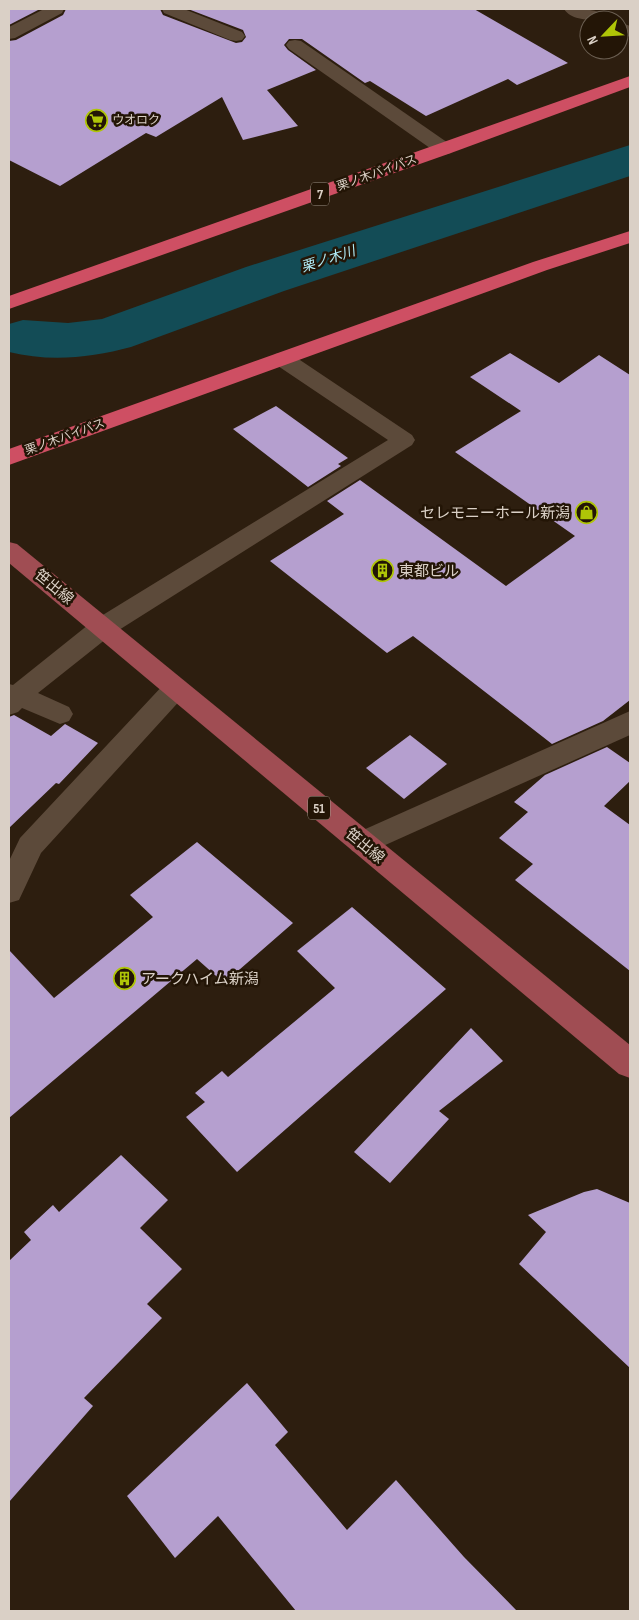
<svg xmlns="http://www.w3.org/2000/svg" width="639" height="1620" viewBox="0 0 639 1620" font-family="'Sofia Sans Condensed','Noto Sans JP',sans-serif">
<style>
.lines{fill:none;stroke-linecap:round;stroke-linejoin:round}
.river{fill:#134c56;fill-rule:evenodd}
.building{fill:#b59fcf}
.minor{fill:#5c4a3a;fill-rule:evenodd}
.major{fill:#a04d53;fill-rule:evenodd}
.highway{fill:#ce4f63;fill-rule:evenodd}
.labels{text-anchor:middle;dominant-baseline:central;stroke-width:5;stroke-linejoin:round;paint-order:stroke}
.far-poi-label{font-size:12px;fill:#dad0c6;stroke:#231506;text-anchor:start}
.far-street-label{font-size:12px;fill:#dad0c6;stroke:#231506}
.shield{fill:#231506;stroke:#a3988c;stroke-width:1}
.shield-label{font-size:14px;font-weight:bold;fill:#dad0c6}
.far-water-label{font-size:14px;font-style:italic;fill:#b0ecf7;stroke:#231506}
.poi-label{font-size:15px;fill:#dad0c6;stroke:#231506;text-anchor:start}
.street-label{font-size:15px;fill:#dad0c6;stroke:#231506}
</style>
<rect width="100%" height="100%" fill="#2d1e0f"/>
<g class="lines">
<!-- river -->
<path class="river" d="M 630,145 L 630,176 L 284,291 L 131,347 C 91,358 49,362 9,352 L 9,324 L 23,320 L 68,323 L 102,319 L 246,267 Z"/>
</g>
<!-- building -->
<g class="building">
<polygon points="9,9 40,9 9,25"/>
<polygon points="66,9 160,9 163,15 236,43 242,42 246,37 243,30 188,9 474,9 568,63 517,85 508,79 426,116 370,81 365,83 302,39 289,39 284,45 288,50 316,70 267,90 298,126 243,140 222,97 156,137 146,133 60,186 9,160 9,41 16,40 63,15"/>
<polygon points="510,353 559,383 599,355 630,375 630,700 603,721 552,744 413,636 387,653 270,561 344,514 327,501 360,480 506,586 575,536 455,452 521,411 470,377"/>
<polygon points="276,406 348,458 338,464 341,466 308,487 233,429"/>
<polygon points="14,715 51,736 65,724 98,743 59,784 56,783 9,828 9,717"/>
<polygon points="410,735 447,764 404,799 366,768"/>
<polygon points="607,747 630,763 630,781 604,806 630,825 630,971 515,880 533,864 499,838 528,812 514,802 545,775"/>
<polygon points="197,842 293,923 224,983 197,959 9,1118 9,950 54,998 153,917 130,895"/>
<polygon points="352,907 446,989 237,1172 186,1117 205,1102 195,1093 222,1071 228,1077 335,988 297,951"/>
<polygon points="471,1028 503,1061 439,1111 449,1119 390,1183 354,1152"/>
<polygon points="121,1155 168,1200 140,1228 182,1269 147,1304 162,1318 84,1398 93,1406 9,1502 9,1261 31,1240 24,1232 53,1205 59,1212"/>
<polygon points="597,1189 630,1203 630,1368 519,1264 546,1232 528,1215 584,1192"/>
<polygon points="247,1383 288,1432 275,1445 347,1530 396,1480 464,1557 517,1611 296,1611 218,1516 175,1558 127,1496"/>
</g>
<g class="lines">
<!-- minor -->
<g class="minor">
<polygon points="44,9 64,9 62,13 15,38 9,39 9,27"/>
<polygon points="162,9 184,9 242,32 245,36 242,40 236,41 230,40 164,13"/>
<path d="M 564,9 C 578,9 601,7 609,20 C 596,20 572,22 564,9 Z"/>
<polygon points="619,22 630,26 630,37 619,33"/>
<polygon points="295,40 301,41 451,145 453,149 451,153 444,155 437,153 289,49 286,45 289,41"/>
<polygon points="283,352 291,354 412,435 415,440 412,445 111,635 38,693 69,707 73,714 69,721 60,724 22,708 18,712 9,715 9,684 13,685 93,621 388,440 275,364 272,359 275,354"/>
<polygon points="175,679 184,682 188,689 184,696 41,853 19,900 9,903 9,861 20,838 166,682"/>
<polygon points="630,711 630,735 372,851 362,854 352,851 348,843 352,835"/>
</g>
<!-- major -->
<polygon class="major" points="9,542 17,544 630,1045 630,1078 619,1074 9,563"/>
<!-- highway -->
<g class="highway">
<polygon points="630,76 630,87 451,153 9,309 9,296"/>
<polygon points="630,231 630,243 547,270 9,465 9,449 533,262"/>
</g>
</g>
<!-- icons -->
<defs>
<symbol id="supermarket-ring" viewBox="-11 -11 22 22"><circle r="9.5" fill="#231506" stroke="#afc507" stroke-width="1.5"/><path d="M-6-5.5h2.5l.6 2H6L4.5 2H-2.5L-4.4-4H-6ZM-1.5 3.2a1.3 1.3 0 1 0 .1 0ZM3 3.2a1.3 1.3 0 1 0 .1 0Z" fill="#afc507"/></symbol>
<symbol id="shop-ring" viewBox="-11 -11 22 22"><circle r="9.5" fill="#231506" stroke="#afc507" stroke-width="1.5"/><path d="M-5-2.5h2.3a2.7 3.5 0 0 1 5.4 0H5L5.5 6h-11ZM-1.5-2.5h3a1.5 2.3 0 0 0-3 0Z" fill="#afc507"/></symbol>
<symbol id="building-ring" viewBox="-11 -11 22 22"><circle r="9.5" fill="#231506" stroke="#afc507" stroke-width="1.5"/><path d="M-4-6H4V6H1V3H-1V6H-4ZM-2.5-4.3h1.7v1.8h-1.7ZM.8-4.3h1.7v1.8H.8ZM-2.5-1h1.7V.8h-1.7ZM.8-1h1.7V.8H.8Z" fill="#afc507"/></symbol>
</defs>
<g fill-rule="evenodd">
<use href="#supermarket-ring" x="84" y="108" width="25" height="25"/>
<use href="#shop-ring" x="574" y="500" width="25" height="25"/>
<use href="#building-ring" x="370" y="558" width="25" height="25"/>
<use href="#building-ring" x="112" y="966" width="25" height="25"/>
</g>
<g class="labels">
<!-- far-poi labels -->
<g class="far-poi-label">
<text x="112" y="120">ウオロク</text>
</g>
<!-- far-street labels -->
<g class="far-street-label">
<text transform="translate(377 173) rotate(-20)">栗ノ木バイパス</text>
<text transform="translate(65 437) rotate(-20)">栗ノ木バイパス</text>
</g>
<!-- shield labels -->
<g class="shield">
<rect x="311" y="182.5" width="18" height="23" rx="4"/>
<rect x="308" y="796.5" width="22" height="23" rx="4"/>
</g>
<g class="shield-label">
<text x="320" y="194">7</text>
<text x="319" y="808">51</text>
</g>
<!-- far-water labels -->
<g class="far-water-label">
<text transform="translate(328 259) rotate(-18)">栗ノ木川</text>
</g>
<!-- poi labels -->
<g class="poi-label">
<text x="570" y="513" text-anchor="end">セレモニーホール新潟</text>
<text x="399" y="571">東都ビル</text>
<text x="141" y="979">アークハイム新潟</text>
</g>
<!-- street labels -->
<g class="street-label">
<text transform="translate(54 587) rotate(40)">笹出線</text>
<text transform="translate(365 846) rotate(40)">笹出線</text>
</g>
</g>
<!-- border -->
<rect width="639" height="1620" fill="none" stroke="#dad0c6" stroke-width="20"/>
<!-- north arrow -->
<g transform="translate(604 35) rotate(245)"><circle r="24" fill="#231506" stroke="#6c6053"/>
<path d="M0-4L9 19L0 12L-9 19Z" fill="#afc507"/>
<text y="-8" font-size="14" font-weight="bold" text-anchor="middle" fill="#dad0c6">N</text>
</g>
</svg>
